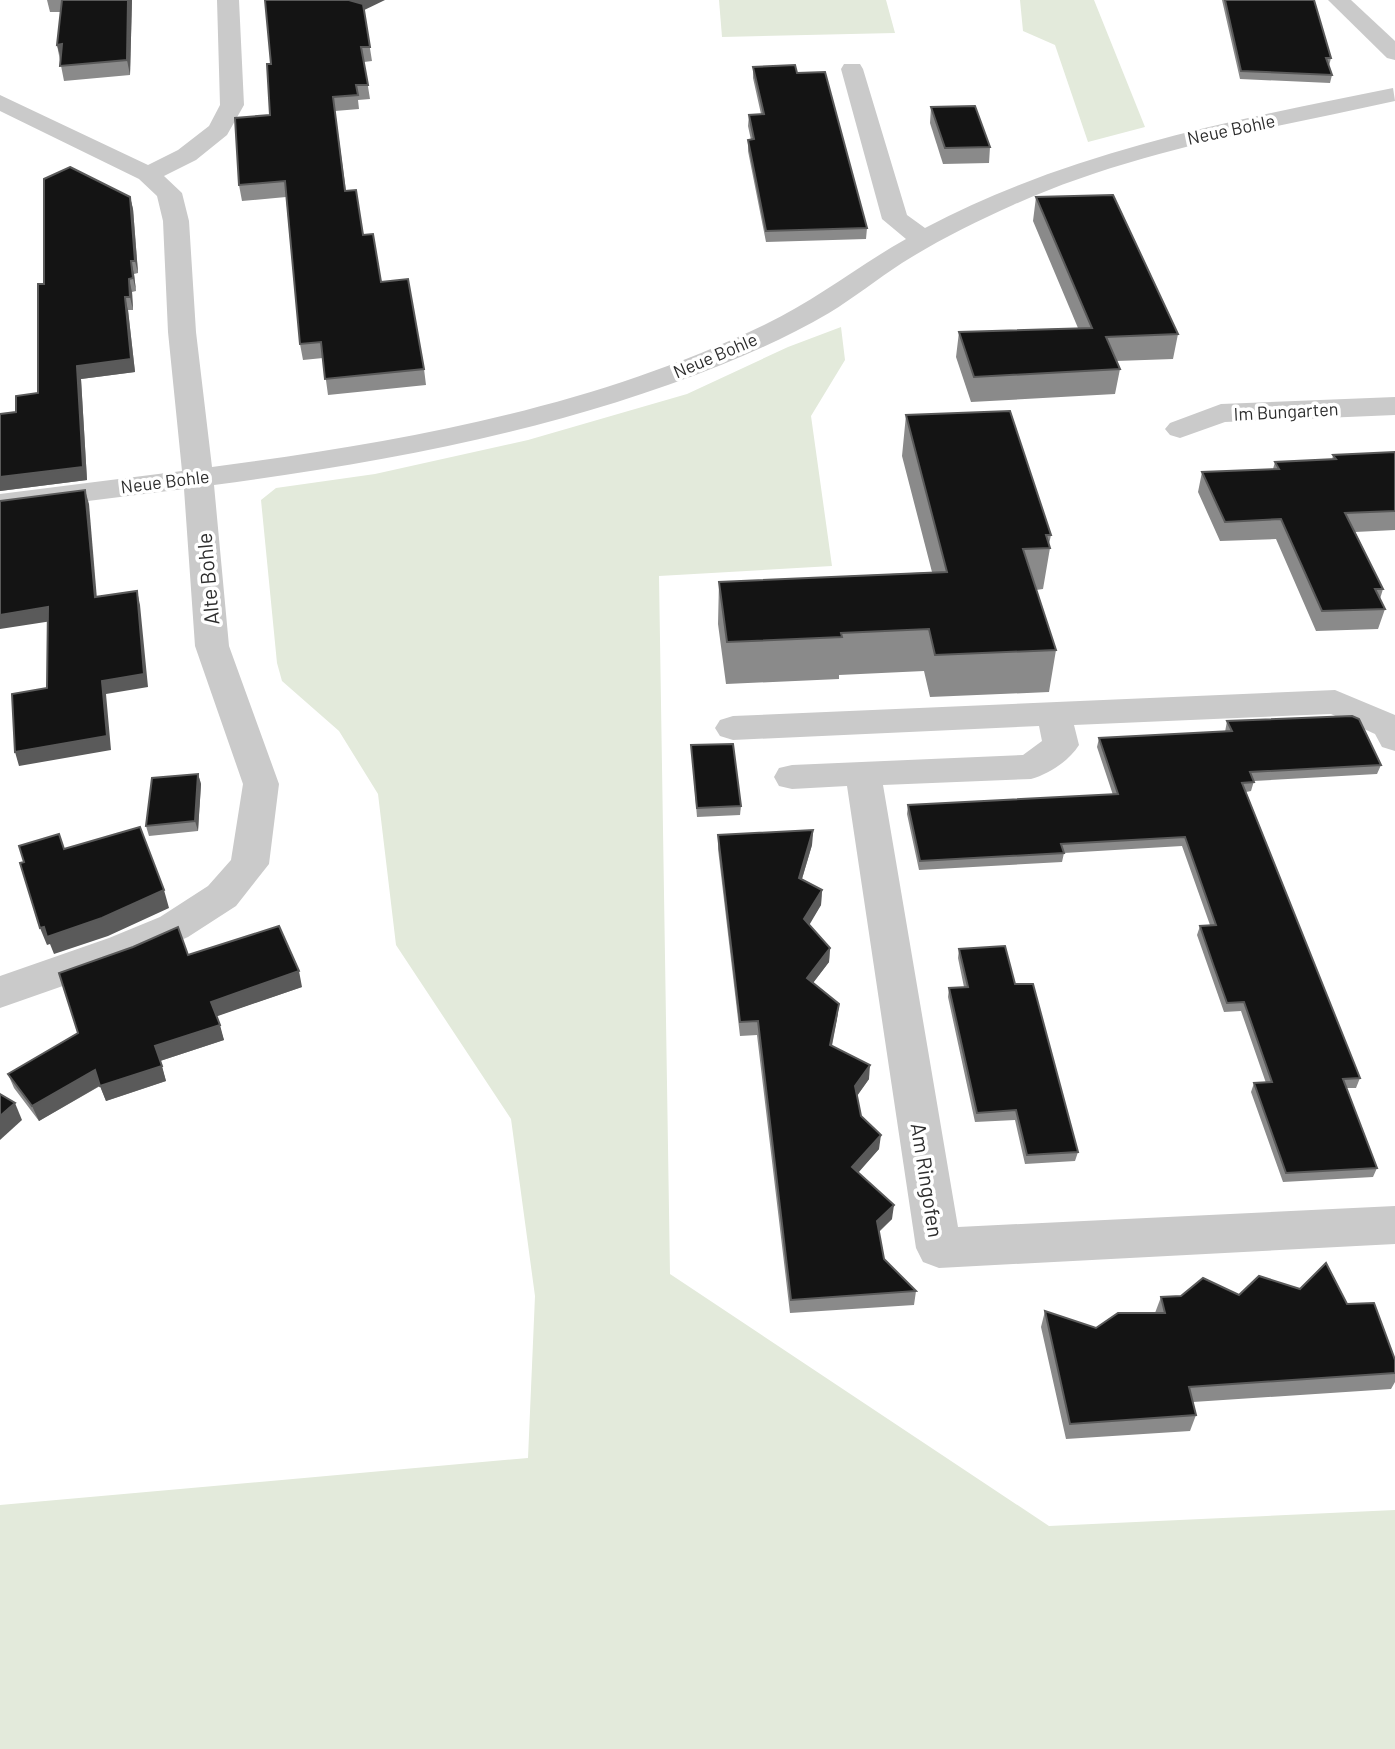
<svg xmlns="http://www.w3.org/2000/svg" width="1395" height="1749" viewBox="0 0 1395 1749" font-family="Barlow,sans-serif">
<style>
.green{fill:#e3eadb}
.lines{fill:none;stroke-linecap:round;stroke-linejoin:round}
.minor{fill:#cacaca;fill-rule:evenodd}
.wall{fill:#8a8a8a}
.shaded-wall{fill:#5a5a5a}
.building{fill:#141414;stroke:#5a5a5a;stroke-width:2}
.labels{text-anchor:middle;dominant-baseline:central;stroke-width:7;stroke-linejoin:round;paint-order:stroke}
.far-street-label{font-size:18px;fill:#2d2d2d;stroke:#fff}
.street-label{font-size:21px;fill:#2d2d2d;stroke:#fff}
</style>
<rect width="100%" height="100%" fill="#fff"/>
<!-- green -->
<g class="green">
<polygon points="719,0 886,0 895,33 722,37"/>
<polygon points="1020,0 1094,0 1145,127 1088,142 1055,45 1023,31"/>
<polygon points="841,327 845,360 811,416 832,566 659,576 670,1274 1049,1526 1395,1510 1395,1749 0,1749 0,1505 528,1458 535,1296 511,1119 396,945 378,794 339,731 282,681 277,663 261,500 276,488 375,474 528,440 687,394 788,347"/>
</g>
<g class="lines">
<!-- minor -->
<g class="minor">
<path d="M 217,0 L 239,0 L 244,105 L 227,135 L 196,160 L 164,176 L 182,193 L 189,221 L 196,332 L 212,467 C 401,442 593,408 766,324 C 816,300 858,266 906,239 L 882,219 L 841,69 L 844,64 L 860,64 L 863,69 L 907,215 L 925,228 C 1074,150 1230,121 1393,88 L 1395,101 C 1265,130 1135,150 1013,205 C 975,222 937,241 902,263 C 877,279 854,298 829,313 C 795,333 758,350 721,365 C 559,430 387,462 214,485 L 229,646 L 279,784 L 269,864 L 236,906 L 188,937 L 137,960 L 0,1008 L 0,976 L 109,938 L 160,917 L 208,886 L 231,860 L 243,784 L 195,646 L 184,489 L 0,512 L 0,494 L 182,471 L 168,332 L 163,221 L 157,196 L 139,179 L 0,111 L 0,95 L 148,165 L 178,150 L 209,126 L 220,105 Z"/>
<polygon points="1328,0 1351,0 1395,41 1395,60 1387,58"/>
<polygon points="1395,397 1395,415 1225,422 1180,438 1170,435 1165,429 1170,423 1221,404"/>
<path d="M 1335,690 L 1395,715 L 1395,751 L 1382,747 L 1375,734 L 1331,714 L 1074,725 L 1079,745 C 1069,761 1049,774 1031,779 L 883,785 L 958,1227 L 1395,1206 L 1395,1244 L 939,1268 L 923,1262 L 916,1248 L 847,786 L 792,789 L 779,786 L 774,777 L 779,768 L 792,765 L 1023,755 L 1042,741 L 1039,726 L 733,740 L 720,736 L 715,728 L 720,720 L 733,716 Z"/>
</g>
</g>
<!-- wall -->
<g class="wall">
<polygon points="47,0 132,0 130,75 64,81 57,45 61,12 50,12"/>
<polygon points="1222,0 1314,0 1331,58 1329,66 1332,75 1330,83 1240,79"/>
<polygon points="364,11 372,61 364,62 370,99 358,100 359,109 335,111 346,191 381,282 424,369 426,385 328,395 323,358 303,360 300,344 286,197 242,201 239,185 270,115 271,64"/>
<polygon points="753,67 797,73 867,228 866,239 766,242 748,151 748,140 751,140 748,126 749,115 761,114 753,78"/>
<polygon points="931,107 990,147 989,163 943,164 930,123"/>
<polygon points="130,197 133,209 138,273 134,274 136,291 132,292 133,310 128,310 135,372 81,379 87,480 0,491 0,414 16,412 38,393 44,284"/>
<polygon points="1036,197 1178,334 1173,359 1116,361 1120,369 1115,394 971,402 956,357 959,332 1078,328 1033,221"/>
<polygon points="906,415 1051,535 1049,544 1050,548 1043,589 1036,590 1056,650 1049,692 930,697 924,671 839,675 839,679 726,684 718,624 719,582 932,572 902,456"/>
<polygon points="1395,452 1395,530 1355,532 1383,589 1380,599 1385,609 1378,629 1316,631 1276,539 1220,541 1198,492 1202,472 1273,469 1275,462 1332,460 1333,455"/>
<polygon points="1227,721 1381,765 1377,774 1254,781 1251,791 1246,792 1360,1078 1356,1088 1346,1088 1377,1168 1373,1177 1283,1182 1251,1092 1254,1083 1266,1083 1241,1011 1224,1012 1197,935 1200,926 1210,925 1182,846 1064,853 1062,862 919,870 907,814 908,805 1113,795 1097,747 1099,738 1225,732"/>
<polygon points="691,745 741,806 740,815 697,817"/>
<polygon points="198,774 201,784 198,831 149,836 146,826"/>
<polygon points="813,830 812,845 802,879 822,890 821,905 809,924 830,948 829,962 813,983 839,1004 837,1019 832,1046 869,1079 857,1096 861,1116 879,1149 858,1172 892,1219 879,1232 884,1259 916,1291 914,1305 790,1313 757,1035 740,1036 718,849 718,835"/>
<polygon points="959,949 1015,984 1078,1152 1075,1161 1025,1164 1015,1120 975,1122 948,997 949,988 964,987 958,958"/>
<polygon points="188,955 302,987 216,1016 224,1040 160,1061 166,1081 106,1101 100,1086 39,1121 14,1088 8,1074 78,1033"/>
<polygon points="1239,1295 1347,1304 1395,1360 1395,1382 1391,1389 1193,1402 1196,1415 1190,1431 1066,1439 1041,1327 1045,1311 1096,1328 1155,1313 1161,1297"/>
</g>
<!-- shaded-wall -->
<g class="shaded-wall">
<polygon points="128,0 132,0 130,75 127,60"/>
<polygon points="355,0 385,0 354,15 352,1"/>
<polygon points="62,44 61,59 57,45"/>
<polygon points="130,197 133,209 138,273 135,261"/>
<polygon points="131,261 134,274 136,291 133,278"/>
<polygon points="129,279 132,292 133,310 130,297"/>
<polygon points="125,297 128,310 135,372 81,379 87,480 0,491 0,477"/>
<polygon points="85,490 89,504 98,611 95,597"/>
<polygon points="137,591 140,605 148,687 106,694 111,750 19,766 15,752 102,681"/>
<polygon points="48,607 52,621 0,629 0,615"/>
<polygon points="198,774 201,784 198,831 195,821"/>
<polygon points="813,830 812,845 798,892 799,878"/>
<polygon points="164,890 169,908 108,936 54,954 50,944 47,945 40,928"/>
<polygon points="822,890 821,905 804,934 804,919"/>
<polygon points="830,948 829,962 806,992 807,978"/>
<polygon points="299,971 302,987 215,1017 211,1002"/>
<polygon points="839,1004 837,1019 829,1059 830,1045"/>
<polygon points="220,1025 224,1040 160,1061 155,1046"/>
<polygon points="870,1065 869,1079 854,1100 855,1086"/>
<polygon points="162,1066 166,1081 106,1101 100,1086"/>
<polygon points="95,1070 101,1085 39,1121 32,1106"/>
<polygon points="15,1103 22,1120 0,1140 0,1116"/>
<polygon points="881,1135 879,1149 851,1181 852,1167"/>
<polygon points="894,1205 892,1219 875,1235 877,1221"/>
</g>
<!-- building -->
<g class="building">
<polygon points="62,0 128,0 127,60 60,66 62,44 57,45"/>
<polygon points="265,0 355,0 352,1 363,4 370,47 361,47 368,85 356,85 358,95 333,97 345,191 356,190 363,235 373,234 381,282 408,279 424,369 325,379 321,342 300,344 285,181 239,185 235,118 270,115 267,64 271,64"/>
<polygon points="1225,0 1314,0 1331,58 1326,58 1332,75 1241,71"/>
<polygon points="795,65 797,73 825,72 867,228 766,231 748,140 754,139 749,115 764,114 753,67"/>
<polygon points="975,106 990,147 945,148 931,107"/>
<polygon points="70,167 130,197 135,261 131,261 133,278 129,279 130,297 125,297 131,359 77,366 83,467 0,477 0,414 16,412 16,396 38,393 38,284 44,284 44,179"/>
<polygon points="1113,195 1178,334 1106,337 1120,369 974,377 959,332 1092,328 1036,197"/>
<polygon points="1010,411 1051,535 1046,535 1050,548 1023,549 1056,650 935,655 929,629 841,633 842,637 727,642 719,582 947,572 906,415"/>
<polygon points="1395,452 1395,511 1345,513 1383,589 1375,589 1385,609 1322,611 1281,519 1225,522 1202,472 1279,469 1275,462 1336,459 1333,455"/>
<polygon points="85,490 95,597 137,591 144,674 102,681 107,736 15,752 12,694 47,688 48,607 0,615 0,501"/>
<polygon points="1352,716 1359,719 1381,765 1250,772 1254,782 1242,783 1360,1078 1343,1079 1377,1168 1286,1173 1254,1083 1272,1082 1244,1002 1227,1003 1213,964 1200,926 1216,925 1185,837 1061,844 1064,853 920,861 908,805 1118,794 1099,738 1232,731 1227,721"/>
<polygon points="733,744 741,806 697,808 691,745"/>
<polygon points="198,774 195,821 146,826 152,778"/>
<polygon points="140,827 164,890 102,918 47,937 44,927 40,928 20,863 24,862 19,846 59,834 64,849"/>
<polygon points="813,830 799,878 822,890 804,919 830,948 807,978 839,1004 830,1045 870,1065 855,1086 861,1116 881,1135 852,1167 894,1205 877,1221 884,1259 916,1291 791,1300 758,1021 740,1022 718,835"/>
<polygon points="279,926 299,971 211,1002 220,1025 155,1046 162,1066 100,1086 95,1070 32,1106 8,1074 78,1033 59,973 133,947 178,927 188,955"/>
<polygon points="1005,946 1015,984 1033,984 1078,1152 1027,1155 1016,1110 977,1113 949,988 968,987 959,949"/>
<polygon points="0,1094 15,1103 0,1116"/>
<polygon points="1326,1263 1347,1304 1374,1303 1395,1360 1395,1373 1189,1387 1196,1415 1070,1424 1045,1311 1096,1328 1118,1313 1165,1313 1161,1297 1181,1296 1203,1278 1239,1295 1259,1276 1300,1289"/>
</g>
<g class="labels">
<!-- far-street labels -->
<g class="far-street-label">
<text transform="translate(1231 129) rotate(-12)">Neue Bohle</text>
<text transform="translate(715 355) rotate(-23)">Neue Bohle</text>
<text transform="translate(1286 411) rotate(-3)">Im Bungarten</text>
<text transform="translate(165 481) rotate(-7)">Neue Bohle</text>
</g>
<!-- street labels -->
<g class="street-label">
<text transform="translate(207 579) rotate(-95)">Alte Bohle</text>
<text transform="translate(928 1180) rotate(81)">Am Ringofen</text>
</g>
</g>
</svg>
